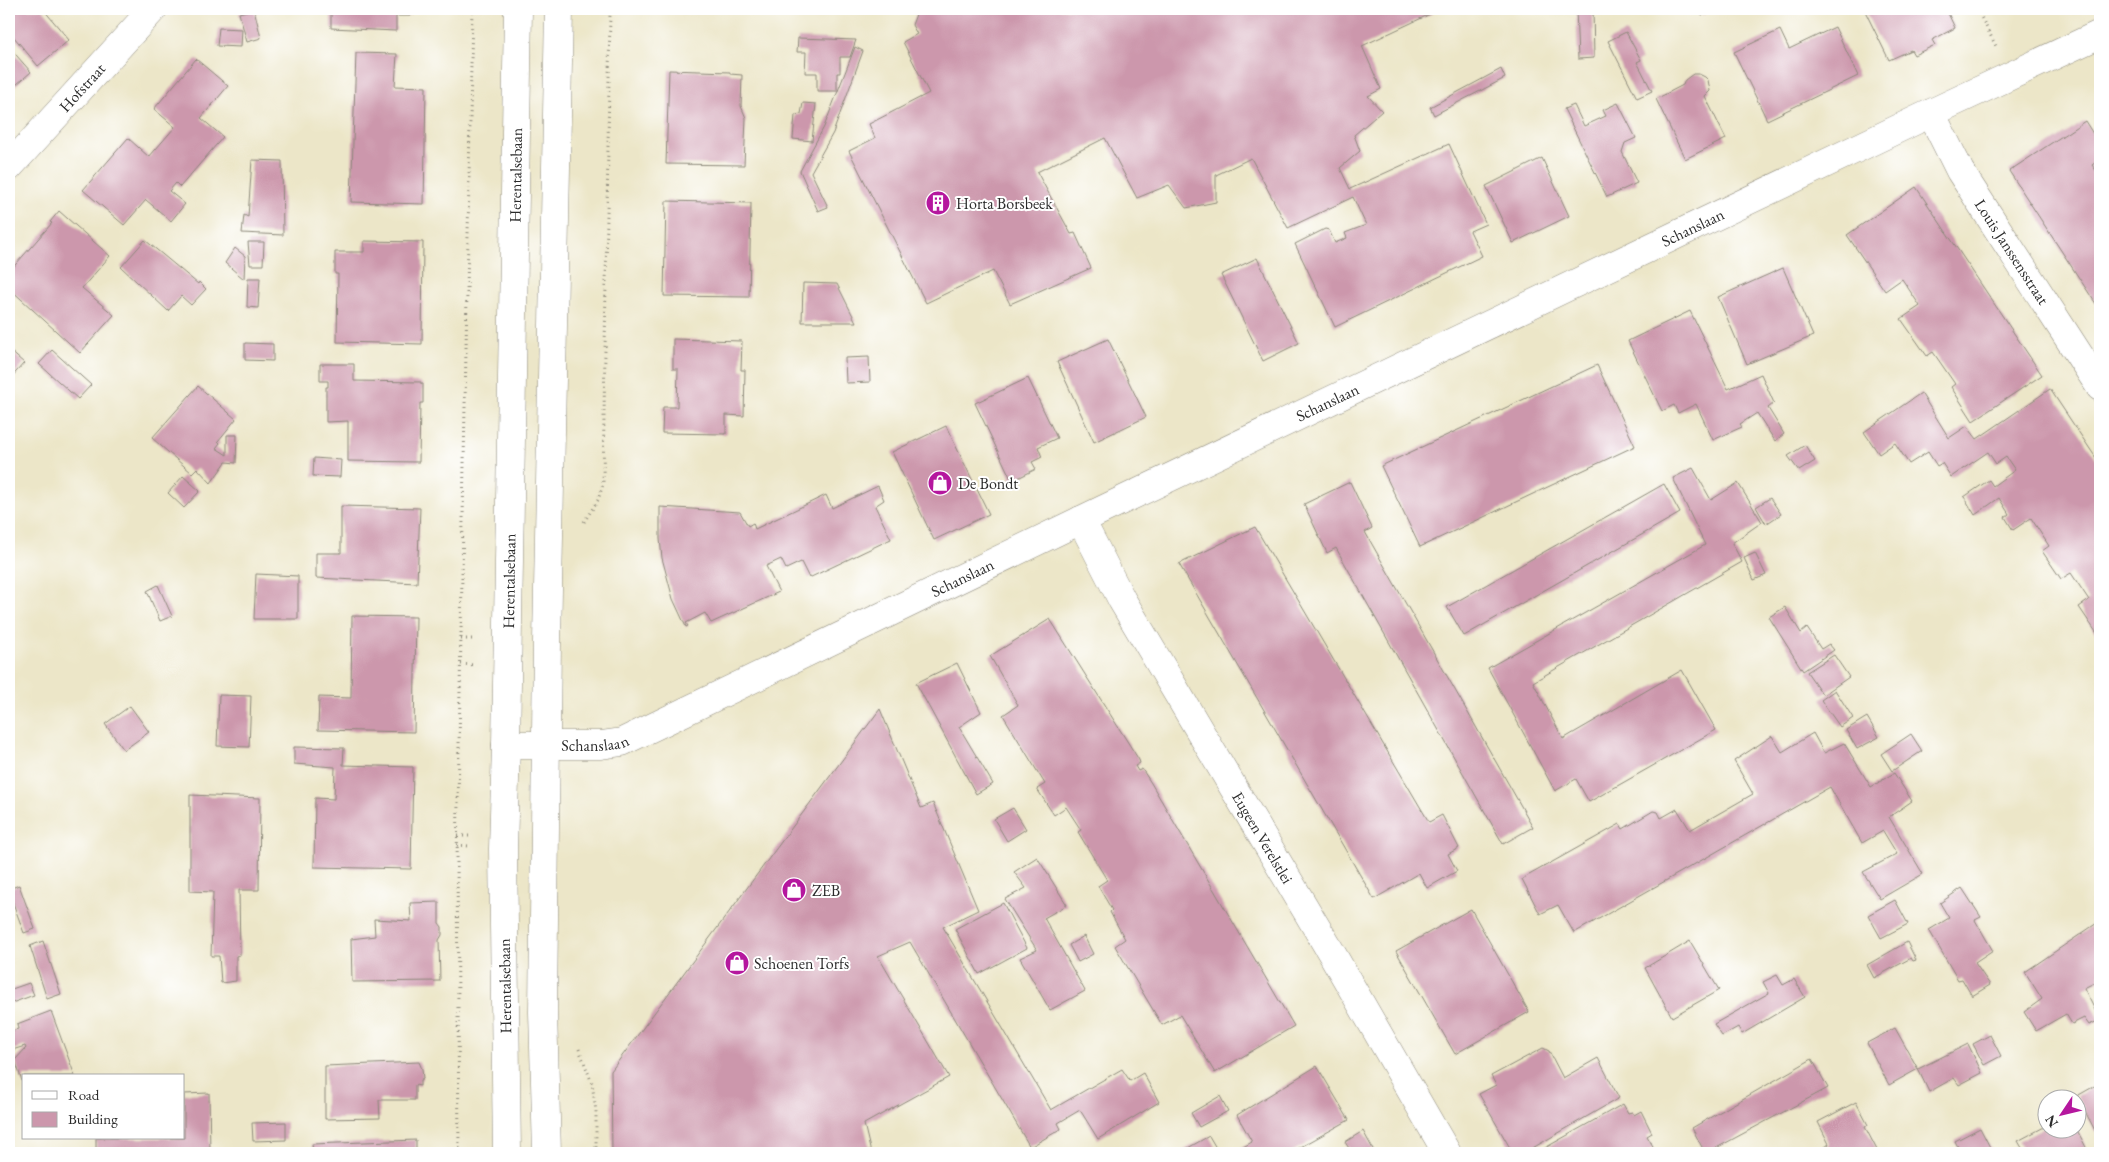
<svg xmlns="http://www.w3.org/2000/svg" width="2109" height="1162" viewBox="0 0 2109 1162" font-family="'EB Garamond',serif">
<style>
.building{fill:#cc97ac}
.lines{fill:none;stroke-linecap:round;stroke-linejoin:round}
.minor-casing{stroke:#8c887a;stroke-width:29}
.major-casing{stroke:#8c887a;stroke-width:29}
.path{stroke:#8c887a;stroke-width:3;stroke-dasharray:1 4;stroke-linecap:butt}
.minor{stroke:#fff;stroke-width:28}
.major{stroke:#fff;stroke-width:28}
.labels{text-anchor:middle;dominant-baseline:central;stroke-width:4;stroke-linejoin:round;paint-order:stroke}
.street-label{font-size:16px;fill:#2b2b2b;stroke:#fff}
.poi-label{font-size:16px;fill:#2b2b2b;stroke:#fff;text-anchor:start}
</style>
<rect width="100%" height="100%" fill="#fff"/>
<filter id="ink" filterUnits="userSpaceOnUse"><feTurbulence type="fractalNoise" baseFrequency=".02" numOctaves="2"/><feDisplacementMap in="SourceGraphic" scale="10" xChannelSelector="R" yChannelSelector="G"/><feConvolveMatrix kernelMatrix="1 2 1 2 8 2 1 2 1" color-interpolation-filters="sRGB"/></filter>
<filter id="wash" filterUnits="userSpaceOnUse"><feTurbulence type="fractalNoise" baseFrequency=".0096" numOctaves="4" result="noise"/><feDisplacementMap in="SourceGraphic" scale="20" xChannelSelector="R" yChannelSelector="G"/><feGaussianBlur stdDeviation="1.12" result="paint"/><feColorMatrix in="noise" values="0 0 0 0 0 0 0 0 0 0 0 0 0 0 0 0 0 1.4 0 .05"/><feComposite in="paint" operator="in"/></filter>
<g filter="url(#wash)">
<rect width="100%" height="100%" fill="#ece6c8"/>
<g id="blocks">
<!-- building -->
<g class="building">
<polygon points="9,9 43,9 69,40 38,66 9,31"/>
<polygon points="254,9 261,38 247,42 239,13"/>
<polygon points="331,9 410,9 410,16 396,16 396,31 331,28"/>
<polygon points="918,9 1441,9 1362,46 1381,89 1368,96 1382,111 1354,135 1360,151 1340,168 1350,189 1449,144 1486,224 1470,231 1482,256 1335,327 1295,244 1325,229 1329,230 1335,243 1347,238 1345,233 1366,225 1353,197 1288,228 1251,158 1216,175 1216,202 1186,208 1169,185 1137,198 1105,138 1037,172 1071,234 1075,233 1091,268 1010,304 993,271 926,303 849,151 875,138 869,124 929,93 903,42 917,34 912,25"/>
<polygon points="1576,9 1593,9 1594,58 1578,59"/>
<polygon points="1699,9 1715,9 1702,15"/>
<polygon points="1864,9 1946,9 1955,28 1932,40 1935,45 1914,55 1911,50 1889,60"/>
<polygon points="1835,27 1858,76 1767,120 1734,52 1780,30 1789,49"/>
<polygon points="219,28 242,29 241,47 217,46"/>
<polygon points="1626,32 1641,60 1637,62 1652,91 1637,98 1608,41"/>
<polygon points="798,38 856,40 850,57 840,57 840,73 837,73 837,91 817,91 817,73 805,73 806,52 797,52"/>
<polygon points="9,47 31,72 9,91"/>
<polygon points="855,47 863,51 833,133 811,172 828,207 818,211 800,171 824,127"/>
<polygon points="356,53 397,54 395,86 426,87 424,204 351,202"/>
<polygon points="196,59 228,86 201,118 223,137 180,187 176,183 169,191 185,204 171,221 146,200 124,225 83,190 128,138 149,157 175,127 154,109"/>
<polygon points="1501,69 1505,78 1434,115 1430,107"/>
<polygon points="669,70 730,72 730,74 742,75 741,106 746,118 744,165 666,164"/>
<polygon points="1693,74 1699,74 1705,77 1708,80 1710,91 1705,96 1726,139 1685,159 1656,99 1683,85 1685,80"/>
<polygon points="803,103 816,104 812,141 793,139 795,115 801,114"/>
<polygon points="1618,103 1636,138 1625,143 1622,152 1637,183 1607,197 1564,109 1574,105 1584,126 1606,116 1603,110"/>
<polygon points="2085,121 2100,145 2100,159 2092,165 2100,176 2100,310 2009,171"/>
<polygon points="1542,158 1569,216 1513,243 1486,186"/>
<polygon points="252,160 282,161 283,235 242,233 244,215 248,217"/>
<polygon points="1916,187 2042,375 1973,421 1951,387 1955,384 1933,352 1927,356 1901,319 1920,306 1902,279 1885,291 1847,235"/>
<polygon points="666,201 751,203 749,297 664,296"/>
<polygon points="59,211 110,256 82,288 114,315 80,353 9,288 9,272 52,223 50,222"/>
<polygon points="145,240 198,284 199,282 206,289 191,305 181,296 168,311 121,267"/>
<polygon points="364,241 423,242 422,344 337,342 338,274 335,274 335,252 364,252"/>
<polygon points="248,242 264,242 263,265 250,265"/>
<polygon points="235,248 245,256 244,279 225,263"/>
<polygon points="1257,258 1299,343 1263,361 1221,275"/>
<polygon points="1783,268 1813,336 1747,364 1718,297"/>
<polygon points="248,278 260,278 258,308 247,307"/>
<polygon points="803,283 837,284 856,322 802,322"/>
<polygon points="1690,311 1728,389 1761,374 1774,403 1768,408 1784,434 1775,441 1757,413 1740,424 1742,427 1713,440 1696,404 1678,413 1674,405 1662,411 1628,341"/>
<polygon points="673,339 742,341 741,370 745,370 744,416 726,415 726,434 662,433 663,407 677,407 678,369 673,369"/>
<polygon points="1108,339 1146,417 1094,442 1057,362"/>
<polygon points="245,343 273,344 273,361 245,360"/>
<polygon points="9,344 12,347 9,350 24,363 9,380"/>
<polygon points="52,350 91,385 78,399 39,364"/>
<polygon points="869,357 870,382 846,383 845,358"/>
<polygon points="320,364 354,364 354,381 421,382 421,384 423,384 423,403 420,403 419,462 348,461 348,421 326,422 326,387 328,387 328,381 320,381"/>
<polygon points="1597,365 1635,446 1420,547 1381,466"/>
<polygon points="1028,378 1057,438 1038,447 1042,457 1032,462 1036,469 1012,481 975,403"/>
<polygon points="198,386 236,419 218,441 220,443 216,448 227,455 227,435 237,435 236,463 226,462 211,483 197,468 192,473 152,438"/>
<polygon points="2050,389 2100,464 2100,633 2098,635 2079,607 2089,600 2071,573 2061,579 2042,551 2049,546 2031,518 2013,530 2005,517 2009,514 1999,498 1975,515 1964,497 1989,480 1993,486 2015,470 2006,457 1996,464 1988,452 1951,477 1942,463 1937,466 1928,452 1909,464 1895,443 1879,454 1864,432 1921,393 1949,438 1967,426 1977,439"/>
<polygon points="946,426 989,514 934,540 892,452"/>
<polygon points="1805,445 1815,461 1799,471 1788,456"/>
<polygon points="314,458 341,460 340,477 313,476"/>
<polygon points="1693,468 1711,500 1738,483 1762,522 1732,543 1742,562 1533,682 1563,739 1682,670 1716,730 1589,802 1576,779 1555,791 1488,668 1705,545 1673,478"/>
<polygon points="183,476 200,491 184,508 168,493"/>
<polygon points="1350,482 1372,528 1365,532 1533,827 1503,844 1336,548 1327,553 1304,504"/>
<polygon points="1664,484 1680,513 1464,636 1447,607"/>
<polygon points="878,486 884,500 875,506 891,539 809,578 801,562 786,569 781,559 766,566 779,592 711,623 705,613 686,623 688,626 686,627 673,599 662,558 660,539 660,507 740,512 748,526 753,523 755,529 826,495 832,508"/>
<polygon points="1770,498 1781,514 1766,524 1756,507"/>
<polygon points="341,506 420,508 417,583 316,578 316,553 341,553"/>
<polygon points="1255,527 1429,822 1442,815 1459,848 1448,854 1457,871 1427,888 1419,873 1374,899 1179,564"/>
<polygon points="1755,553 1766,575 1754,580 1744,558"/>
<polygon points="256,574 298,576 298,619 254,619"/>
<polygon points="158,585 172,616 160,621 147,591"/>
<polygon points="1785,607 1801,633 1807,628 1821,649 1829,644 1834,650 1803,671 1769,617"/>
<polygon points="352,616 416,617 414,732 318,730 319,697 351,698"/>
<polygon points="1050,619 1139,760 1140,763 1135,766 1138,771 1142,769 1151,783 1294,1026 1215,1073 1180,1015 1162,1025 1115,946 1125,939 1110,912 1112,910 1098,886 1107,880 1078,832 1081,830 1066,807 1054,815 1037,789 1045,784 1003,715 1018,705 990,656"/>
<polygon points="1834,655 1849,677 1823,695 1807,672"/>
<polygon points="957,663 981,712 959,727 993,784 976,794 916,683"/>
<polygon points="1835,690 1853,718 1840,727 1821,700"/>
<polygon points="219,695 251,696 249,747 217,746"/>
<polygon points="130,706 149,732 124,750 105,724"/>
<polygon points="880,709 921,808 933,803 978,910 943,927 1051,1110 1122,1069 1130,1081 1143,1073 1159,1102 1098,1139 1080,1110 1058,1123 1061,1129 1030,1147 910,942 878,956 949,1077 864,1124 871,1153 612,1153 611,1071"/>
<polygon points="1867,717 1879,737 1857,749 1846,730"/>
<polygon points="1813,733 1824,753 1844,743 1871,787 1894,773 1912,801 1889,817 1923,874 1880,899 1863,872 1897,854 1883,831 1862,843 1830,787 1574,933 1558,905 1540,914 1522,879 1620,824 1623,829 1653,811 1658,812 1661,818 1677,809 1690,830 1753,794 1734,761 1772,736 1782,752"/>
<polygon points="1911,734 1922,751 1892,771 1881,754"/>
<polygon points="294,747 344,748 343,765 413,767 411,869 314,867 315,798 334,799 335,767 294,764"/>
<polygon points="190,795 260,798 259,890 239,890 240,955 236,956 236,981 221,983 219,956 211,956 213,892 190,891"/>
<polygon points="1013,808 1026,829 1007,841 994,819"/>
<polygon points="1037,857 1067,905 1044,918 1085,991 1050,1010 1020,958 1037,950 1005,899 1026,888 1014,872"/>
<polygon points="19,885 35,929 24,933 9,892 9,889"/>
<polygon points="1962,888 1981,917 1975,920 1993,951 1975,963 1990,985 1972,996 1962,979 1958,980 1929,930 1949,918 1940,903"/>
<polygon points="1895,900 1908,924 1881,938 1868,915"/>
<polygon points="439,902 439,923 442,927 442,935 439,940 440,981 352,982 351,939 375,936 374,919 411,921 410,903"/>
<polygon points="1003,903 1027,948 979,974 955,929"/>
<polygon points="1471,909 1529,1012 1455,1054 1396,951"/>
<polygon points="2100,921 2100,980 2084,988 2100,1020 2089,1025 2084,1018 2072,1024 2066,1014 2036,1031 2024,1012 2042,999 2025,972"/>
<polygon points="1084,936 1093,954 1078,962 1069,945"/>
<polygon points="43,941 61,994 47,999 30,946"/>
<polygon points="1690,941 1719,990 1672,1017 1645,968"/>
<polygon points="1907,942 1916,960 1913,961 1911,958 1874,978 1867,965"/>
<polygon points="1777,975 1783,985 1794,979 1805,997 1742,1034 1738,1027 1722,1036 1714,1024 1769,993 1763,982"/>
<polygon points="29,983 34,995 9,1004 9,990"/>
<polygon points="51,1011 75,1076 24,1076 23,1084 15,1060 26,1048 25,1046 9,1051 9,1032 18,1029 17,1024"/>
<polygon points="1895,1028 1918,1069 1968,1044 1982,1073 1959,1085 1954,1078 1929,1092 1918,1069 1889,1085 1867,1043"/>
<polygon points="1990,1035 2001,1056 1984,1065 1973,1044"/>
<polygon points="1543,1048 1549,1051 1563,1078 1598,1058 1619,1098 1524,1153 1513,1153 1479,1094 1496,1085 1491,1076"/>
<polygon points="1812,1059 1828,1088 1707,1153 1696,1153 1703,1149 1692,1128"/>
<polygon points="419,1062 422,1069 423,1079 420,1081 420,1086 415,1085 415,1100 379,1100 380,1118 325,1119 325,1066"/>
<polygon points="1317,1066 1349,1120 1290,1153 1238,1153 1236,1151 1252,1142 1237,1115"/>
<polygon points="2100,1083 2100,1140 2077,1096"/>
<polygon points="209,1093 210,1153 96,1153 96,1138 184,1138 184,1094"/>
<polygon points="1220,1096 1228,1111 1199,1127 1191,1113"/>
<polygon points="1856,1102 1868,1125 1865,1127 1877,1150 1871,1153 1860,1153 1859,1150 1852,1153 1828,1153 1825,1147 1829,1144 1818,1122"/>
<polygon points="1623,1104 1628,1113 1632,1112 1634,1115 1641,1111 1652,1133 1647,1136 1654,1148 1646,1153 1536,1153"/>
<polygon points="286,1122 286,1140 253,1141 252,1123"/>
<polygon points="2046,1126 2046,1130 2077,1130 2089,1153 2025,1153 2018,1141"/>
<polygon points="1980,1128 1993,1153 1961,1153 1955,1141"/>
<polygon points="1363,1131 1374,1151 1371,1153 1352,1153 1345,1142"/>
<polygon points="1209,1136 1219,1153 1179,1153"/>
<polygon points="416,1140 416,1153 313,1153 312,1144"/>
</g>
</g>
</g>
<g filter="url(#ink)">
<use href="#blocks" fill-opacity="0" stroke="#8c887a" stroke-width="1"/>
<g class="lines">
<defs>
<g id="minor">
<path id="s1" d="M 1931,113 L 1960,171 L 2100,387"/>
<path id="s2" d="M 9,167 L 153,9"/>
<path id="s3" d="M 1081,520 L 1122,600 L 1331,952 L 1447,1153"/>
<path id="s4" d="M 506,745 L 601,745 L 622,742 L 1081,520 L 1931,113 L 2100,34"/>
</g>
<g id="major">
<path id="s5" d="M 507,1153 L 503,849 L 506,745 L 518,9"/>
<polyline points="547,1153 543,1012 547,642 559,9"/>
</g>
</defs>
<!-- minor casing -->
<use href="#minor" class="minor-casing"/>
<!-- major casing -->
<use href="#major" class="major-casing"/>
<!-- path -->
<g class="path">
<polyline points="1977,9 1996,46"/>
<polyline points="584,522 598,500 603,484 610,9"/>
<polyline points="461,639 474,639"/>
<polyline points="461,664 474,665"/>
<polyline points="458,836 471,836"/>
<polyline points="457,845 469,846"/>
<polyline points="579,1049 592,1083 596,1111 596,1153"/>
<polyline points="459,1153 457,860 472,9"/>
</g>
<!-- minor -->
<use href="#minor" class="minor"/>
<!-- major -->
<use href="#major" class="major"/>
</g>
</g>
<!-- icons -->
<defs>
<symbol id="building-disc" viewBox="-11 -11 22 22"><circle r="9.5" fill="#b5179e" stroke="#fff"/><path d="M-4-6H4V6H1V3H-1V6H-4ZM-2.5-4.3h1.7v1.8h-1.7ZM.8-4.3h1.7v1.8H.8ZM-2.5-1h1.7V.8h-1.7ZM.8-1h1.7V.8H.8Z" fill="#fff"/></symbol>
<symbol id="shop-disc" viewBox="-11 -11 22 22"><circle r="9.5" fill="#b5179e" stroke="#fff"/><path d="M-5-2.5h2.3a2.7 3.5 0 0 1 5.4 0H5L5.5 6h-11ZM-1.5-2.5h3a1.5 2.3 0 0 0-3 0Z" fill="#fff"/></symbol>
</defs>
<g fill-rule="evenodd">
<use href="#building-disc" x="924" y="189" width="28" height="28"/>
<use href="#shop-disc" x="926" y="469" width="28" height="28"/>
<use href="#shop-disc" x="780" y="876" width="28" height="28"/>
<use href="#shop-disc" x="723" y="949" width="28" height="28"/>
</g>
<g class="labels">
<!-- street labels -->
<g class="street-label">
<text stroke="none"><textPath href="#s2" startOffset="108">Hofstraat</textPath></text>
<text stroke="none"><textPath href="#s5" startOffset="978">Herentalsebaan</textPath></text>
<text stroke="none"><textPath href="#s4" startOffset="1304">Schanslaan</textPath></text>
<text stroke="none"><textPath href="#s1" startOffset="161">Louis Janssensstraat</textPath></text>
<text stroke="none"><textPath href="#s4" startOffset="899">Schanslaan</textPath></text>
<text stroke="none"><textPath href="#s4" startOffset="494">Schanslaan</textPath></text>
<text stroke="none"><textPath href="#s5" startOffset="572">Herentalsebaan</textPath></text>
<text stroke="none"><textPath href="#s4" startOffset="89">Schanslaan</textPath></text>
<text stroke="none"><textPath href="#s3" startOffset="366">Eugeen Verelstlei</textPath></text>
<text transform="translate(505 986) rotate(-91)">Herentalsebaan</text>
</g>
<!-- poi labels -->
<g class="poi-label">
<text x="956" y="203">Horta Borsbeek</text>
<text x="958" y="483">De Bondt</text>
<text x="812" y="890">ZEB</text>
<text x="754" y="963">Schoenen Torfs</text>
</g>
</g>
<!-- margin -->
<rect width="2109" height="1162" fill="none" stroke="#fff" stroke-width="30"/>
<!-- legend -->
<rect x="22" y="1074" width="162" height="65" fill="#ffffff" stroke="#aaaaaa"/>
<rect x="32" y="1091" width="25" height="8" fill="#ffffff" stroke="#aaaaaa"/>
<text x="68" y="1100" font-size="15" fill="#2b2b2b">Road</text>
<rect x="32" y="1112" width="25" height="15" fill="#cc97ac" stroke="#aaaaaa"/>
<text x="68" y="1124" font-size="15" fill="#2b2b2b">Building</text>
<!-- north arrow -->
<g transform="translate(2062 1114) rotate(235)"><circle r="24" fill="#ffffff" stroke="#aaaaaa"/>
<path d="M0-4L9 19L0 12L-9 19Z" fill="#b5179e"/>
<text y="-8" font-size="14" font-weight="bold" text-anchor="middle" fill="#2b2b2b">N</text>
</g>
</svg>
